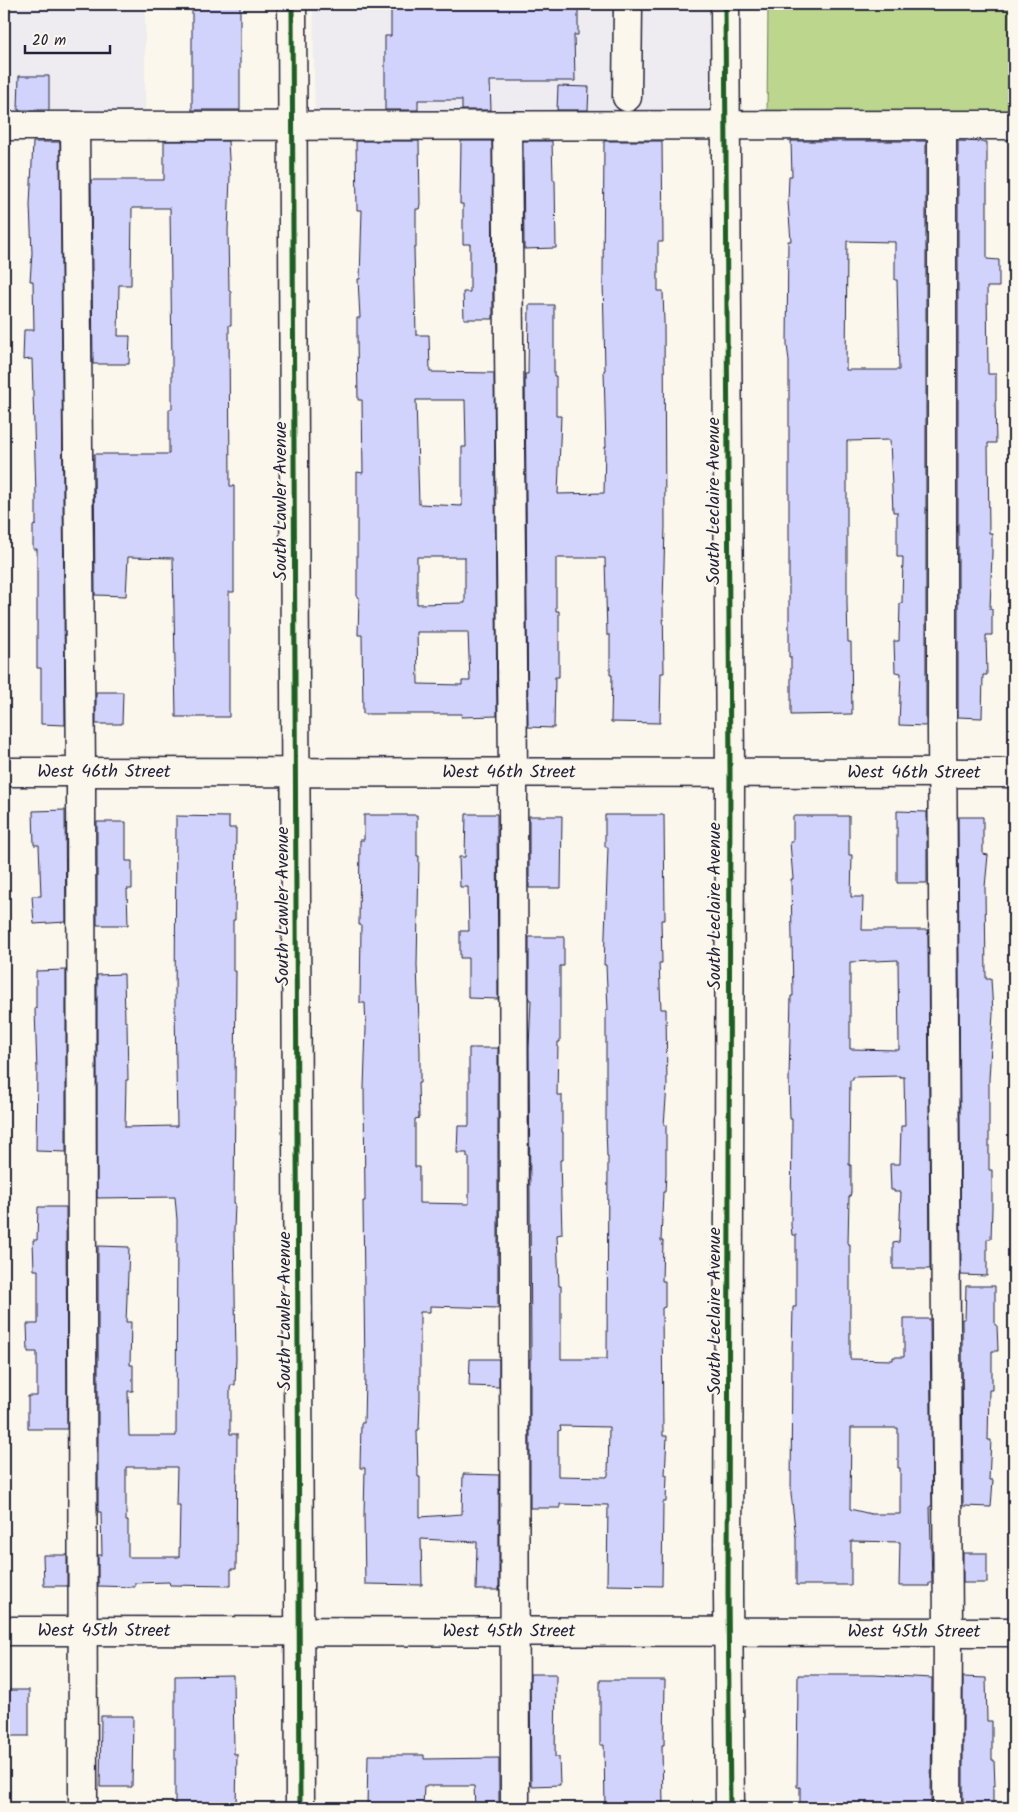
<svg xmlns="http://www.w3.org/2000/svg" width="1018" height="1812" viewBox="0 0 1018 1812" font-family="Kalam,sans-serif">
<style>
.built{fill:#eeecf1}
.grass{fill:#bdd68d;stroke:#707c64}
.building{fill:#d1d3fc;stroke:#22223b;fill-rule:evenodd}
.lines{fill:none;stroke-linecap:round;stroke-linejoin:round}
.minor-casing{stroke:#22223b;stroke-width:31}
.minor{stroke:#fbf7ec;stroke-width:28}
.cycleway-casing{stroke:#fbf7ec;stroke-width:8}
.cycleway{stroke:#1b5e20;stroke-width:5}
.labels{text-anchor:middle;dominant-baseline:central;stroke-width:4.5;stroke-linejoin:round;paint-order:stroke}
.street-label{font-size:18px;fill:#22223b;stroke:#fbf7ec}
</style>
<rect width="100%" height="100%" fill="#fbf7ec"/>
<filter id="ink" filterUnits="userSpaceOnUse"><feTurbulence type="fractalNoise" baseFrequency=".02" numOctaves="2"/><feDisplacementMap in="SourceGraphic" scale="10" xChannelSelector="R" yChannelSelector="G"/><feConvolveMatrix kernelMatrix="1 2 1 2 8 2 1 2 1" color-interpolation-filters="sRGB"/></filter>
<g filter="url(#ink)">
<!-- built -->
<g class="built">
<rect x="4" y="4" width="141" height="122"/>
<polygon points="313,4 710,4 709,126 315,127"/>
</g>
<!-- grass -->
<polygon class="grass" points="768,4 1014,4 1014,116 767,116"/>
<!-- building -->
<g class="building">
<rect x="192" y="4" width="48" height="106"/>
<polygon points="391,4 578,4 578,35 574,35 575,81 490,81 491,110 462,110 462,100 418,100 418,110 385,110 385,36 391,36"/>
<polygon points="19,76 49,76 49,110 18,110"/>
<polygon points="558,86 589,87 588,110 557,110"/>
<polygon points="164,141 228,141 230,176 228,231 229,291 231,292 231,325 229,325 230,486 234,486 234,592 229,592 229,717 176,717 173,558 128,557 126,596 95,595 94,454 169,454 169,409 172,409 172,360 170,208 132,208 131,285 119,285 118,336 130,336 129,364 93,364 91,180 164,180"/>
<path d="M 356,141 L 419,141 L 420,204 L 419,209 L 416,209 L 416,248 L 414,248 L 416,335 L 429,335 L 430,372 L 494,373 L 497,716 L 461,717 L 462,714 L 363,714 L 362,635 L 358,635 L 359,597 L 357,597 L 357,472 L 363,473 L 362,400 L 358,400 L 357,338 L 357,318 L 360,318 L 358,279 L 360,279 L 362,210 L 357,210 ZM 416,400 L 465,400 L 466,447 L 462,447 L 462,506 L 419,504 ZM 417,557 L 465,557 L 465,603 L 417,604 ZM 417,632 L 468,632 L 470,681 L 462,681 L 462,685 L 418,684 Z"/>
<polygon points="461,141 492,141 493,319 464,319 463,292 470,292 470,244 463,244 463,204 460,204"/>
<polygon points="523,141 552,141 553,180 555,180 556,248 524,249"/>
<polygon points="604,141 662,141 663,242 658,242 658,291 663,291 664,322 665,526 663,603 664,673 661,673 660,723 611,722 612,675 610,675 610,635 607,635 605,558 556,558 556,611 559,611 559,677 555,677 554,728 528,727 525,374 528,374 529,305 554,305 554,376 556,376 556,416 561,416 558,494 604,493 605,447 606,447 604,370 605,370 603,280"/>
<path d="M 791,141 L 926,141 L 926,726 L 899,725 L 901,673 L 895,672 L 894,641 L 899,641 L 900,603 L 902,603 L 903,557 L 897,557 L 897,512 L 893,512 L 890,440 L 847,441 L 847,603 L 848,642 L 851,642 L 852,714 L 791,715 L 791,657 L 789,657 L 789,361 L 787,345 L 788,241 L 791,241 L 788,202 L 789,176 L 792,176 ZM 847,241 L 895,242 L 895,280 L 897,280 L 899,370 L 846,370 Z"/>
<polygon points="958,141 987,142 987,259 999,260 999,287 987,287 988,374 996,374 996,401 995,401 996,443 988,443 989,533 992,533 992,552 990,609 992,609 992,635 986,635 987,675 983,675 982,718 958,717"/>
<polygon points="33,142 60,142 65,725 41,724 41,668 37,668 37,549 33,549 33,526 36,525 36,494 32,359 23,360 24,330 34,330 33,281 30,281 32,253 30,205"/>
<polygon points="96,692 123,692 122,724 96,724"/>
<polygon points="65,810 66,922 34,924 32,896 41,896 39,845 34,845 33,811"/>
<polygon points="897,811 927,812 927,883 897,883"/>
<polygon points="466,814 497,814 498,999 468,998 468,958 460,958 460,931 469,931 468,887 460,887 459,857 465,857"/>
<polygon points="364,815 417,815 417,856 419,856 417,965 420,1052 420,1083 418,1083 419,1118 415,1119 415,1167 419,1167 419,1203 469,1204 469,1157 467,1157 467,1153 457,1153 458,1126 469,1126 469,1048 498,1048 498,1308 430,1306 430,1312 420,1312 420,1399 419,1430 417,1430 418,1477 420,1477 420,1517 462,1514 463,1474 499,1475 499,1590 476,1590 477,1542 421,1539 422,1585 365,1584 364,1516 365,1468 360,1468 361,1423 364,1423 365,1376 363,1201 365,1201 364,1088 366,1029 365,1003 360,1003 361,925 359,925 360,840 364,840"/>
<path d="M 605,815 L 664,815 L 665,920 L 661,920 L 662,963 L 659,963 L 661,1009 L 666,1009 L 667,1086 L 664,1125 L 666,1125 L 666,1174 L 665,1192 L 663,1192 L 661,1241 L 663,1241 L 662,1281 L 665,1281 L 665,1307 L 662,1308 L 663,1436 L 667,1436 L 665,1475 L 667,1475 L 666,1502 L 663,1502 L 662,1586 L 607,1585 L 608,1505 L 560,1504 L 560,1508 L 530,1508 L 530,1359 L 531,1359 L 529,1048 L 531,1000 L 529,1000 L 529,937 L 564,937 L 564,966 L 560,966 L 560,1042 L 558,1042 L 557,1095 L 562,1095 L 562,1132 L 563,1132 L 563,1160 L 560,1160 L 562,1234 L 557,1235 L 559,1286 L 561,1286 L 561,1359 L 607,1359 L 608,1157 L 607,1157 L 606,1128 L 606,1010 L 608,1010 L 606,965 L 604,965 L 608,847 L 605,847 ZM 560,1426 L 609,1427 L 608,1475 L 607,1477 L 558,1476 L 558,1431 L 561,1430 Z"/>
<path d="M 176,816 L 229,817 L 229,828 L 236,828 L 235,920 L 233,920 L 233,971 L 236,971 L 234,1203 L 235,1203 L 234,1230 L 236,1358 L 235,1385 L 231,1385 L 230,1389 L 230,1434 L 237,1434 L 236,1569 L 231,1569 L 231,1586 L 170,1585 L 169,1582 L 135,1583 L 135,1587 L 98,1586 L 98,1555 L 102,1555 L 101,1512 L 98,1512 L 98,1246 L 129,1247 L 126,1322 L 131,1322 L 130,1365 L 133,1365 L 133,1391 L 128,1391 L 129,1436 L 176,1436 L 177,1220 L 175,1197 L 97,1198 L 97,975 L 124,974 L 125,1022 L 127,1022 L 128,1080 L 126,1080 L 125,1127 L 177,1126 L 175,1008 ZM 126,1467 L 177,1467 L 176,1505 L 180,1505 L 179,1557 L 128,1557 L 128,1521 L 126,1521 Z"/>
<polygon points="529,816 562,816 561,888 529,888"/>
<path d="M 793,816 L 849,816 L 849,855 L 852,855 L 851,897 L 863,897 L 862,930 L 928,930 L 930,1269 L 893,1269 L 893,1243 L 899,1242 L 901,1192 L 894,1192 L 894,1190 L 891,1190 L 890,1164 L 900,1164 L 901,1126 L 905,1126 L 904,1077 L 900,1077 L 900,1076 L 853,1077 L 853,1080 L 850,1080 L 849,1165 L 851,1165 L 851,1192 L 850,1197 L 849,1197 L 848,1244 L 850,1244 L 850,1359 L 893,1360 L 893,1357 L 904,1357 L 904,1319 L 930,1319 L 932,1506 L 930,1506 L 932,1583 L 929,1583 L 929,1586 L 899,1586 L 900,1542 L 851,1541 L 851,1585 L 796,1585 L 796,1538 L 791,1493 L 792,1352 L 793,1307 L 796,1307 L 796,1235 L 792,1235 L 791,1225 L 792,1119 L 790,1119 L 789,1079 L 791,996 L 793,996 L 791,879 L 793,879 L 790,842 L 793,842 ZM 898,960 L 899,1050 L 850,1049 L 850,962 ZM 851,1428 L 898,1428 L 898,1468 L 900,1468 L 900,1514 L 871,1514 L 850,1509 Z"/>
<polygon points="958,817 983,817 983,854 988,855 985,887 986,979 991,979 993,1013 989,1079 989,1170 992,1170 992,1208 991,1239 987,1239 987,1276 961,1275"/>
<polygon points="97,822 126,822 126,861 132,861 132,889 127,889 128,925 97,925"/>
<polygon points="66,970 66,1152 36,1151 37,1071 35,1009 36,1008 36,971"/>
<polygon points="38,1207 66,1207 67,1429 28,1429 28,1396 37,1396 37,1352 28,1352 27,1324 38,1324 38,1270 34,1270 33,1240 37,1240"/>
<polygon points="966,1286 995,1286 995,1325 997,1325 998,1351 992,1351 992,1390 989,1390 988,1440 991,1440 989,1480 993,1480 991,1507 963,1506 962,1319 965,1319"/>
<polygon points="470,1359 499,1359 499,1387 469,1386"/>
<rect x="963" y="1553" width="24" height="30"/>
<polygon points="43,1555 67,1555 67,1586 44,1586"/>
<polygon points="530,1674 556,1674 555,1757 559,1757 560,1785 531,1786"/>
<polygon points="233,1675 234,1754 237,1754 236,1808 175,1808 175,1676"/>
<polygon points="798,1675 873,1675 932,1678 931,1808 800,1808 800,1787 797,1787"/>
<polygon points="963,1677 986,1678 987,1721 992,1721 992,1760 994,1760 995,1786 993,1786 993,1808 963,1808"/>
<polygon points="600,1680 665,1680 664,1745 662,1745 663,1808 605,1808 604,1745 600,1745"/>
<rect x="4" y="1690" width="25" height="46"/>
<polygon points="101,1716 133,1716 132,1787 100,1787"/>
<polygon points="368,1755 424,1755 424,1759 499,1758 499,1808 475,1808 474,1786 424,1786 423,1808 367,1808"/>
</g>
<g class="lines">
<defs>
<g id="minor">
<polyline points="292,4 300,1808"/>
<polyline points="725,4 730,773 728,1594 730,1808"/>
<polyline points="627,97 628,4"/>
<polyline points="942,125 942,731 948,1632 947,1808"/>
<polyline points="4,126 1014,125"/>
<polyline points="75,126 81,772 83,1808"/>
<polyline points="507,126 513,773 515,1808"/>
<path id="s1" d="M 4,772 L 1014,773"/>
<path id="s2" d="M 4,1631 L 1014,1632"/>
</g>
</defs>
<!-- minor casing -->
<use href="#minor" class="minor-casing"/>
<!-- minor -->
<use href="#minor" class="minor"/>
<defs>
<g id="cycleway">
<polyline points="292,4 300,1808"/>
<polyline points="725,4 730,773 728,1594 730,1808"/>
</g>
</defs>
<!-- cycleway casing -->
<use href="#cycleway" class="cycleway-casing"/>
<!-- cycleway -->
<use href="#cycleway" class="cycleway"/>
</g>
</g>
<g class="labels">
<!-- street labels -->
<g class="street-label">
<text transform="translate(281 501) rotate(-90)">South Lawler Avenue</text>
<text transform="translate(714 501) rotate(-90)">South Leclaire Avenue</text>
<text stroke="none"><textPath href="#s1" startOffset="100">West 46th Street</textPath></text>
<text stroke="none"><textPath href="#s1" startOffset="505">West 46th Street</textPath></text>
<text stroke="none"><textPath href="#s1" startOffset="910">West 46th Street</textPath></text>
<text transform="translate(283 906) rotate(-90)">South Lawler Avenue</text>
<text transform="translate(715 906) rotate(-90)">South Leclaire Avenue</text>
<text transform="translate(285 1311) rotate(-90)">South Lawler Avenue</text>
<text transform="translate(715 1311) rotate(-90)">South Leclaire Avenue</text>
<text stroke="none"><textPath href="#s2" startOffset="100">West 45th Street</textPath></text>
<text stroke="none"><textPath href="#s2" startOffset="505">West 45th Street</textPath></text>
<text stroke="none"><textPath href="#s2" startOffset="910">West 45th Street</textPath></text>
</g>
</g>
<!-- margin -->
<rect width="1018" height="1812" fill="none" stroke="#fbf7ec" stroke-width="20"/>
<rect x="10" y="10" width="998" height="1792" fill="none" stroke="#22223b" stroke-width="2" filter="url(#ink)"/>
<!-- scale -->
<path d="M25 45v8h85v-8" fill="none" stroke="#22223b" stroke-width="2.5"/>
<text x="32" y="45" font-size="15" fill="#22223b" stroke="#fbf7ec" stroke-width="4" paint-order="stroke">20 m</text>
</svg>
